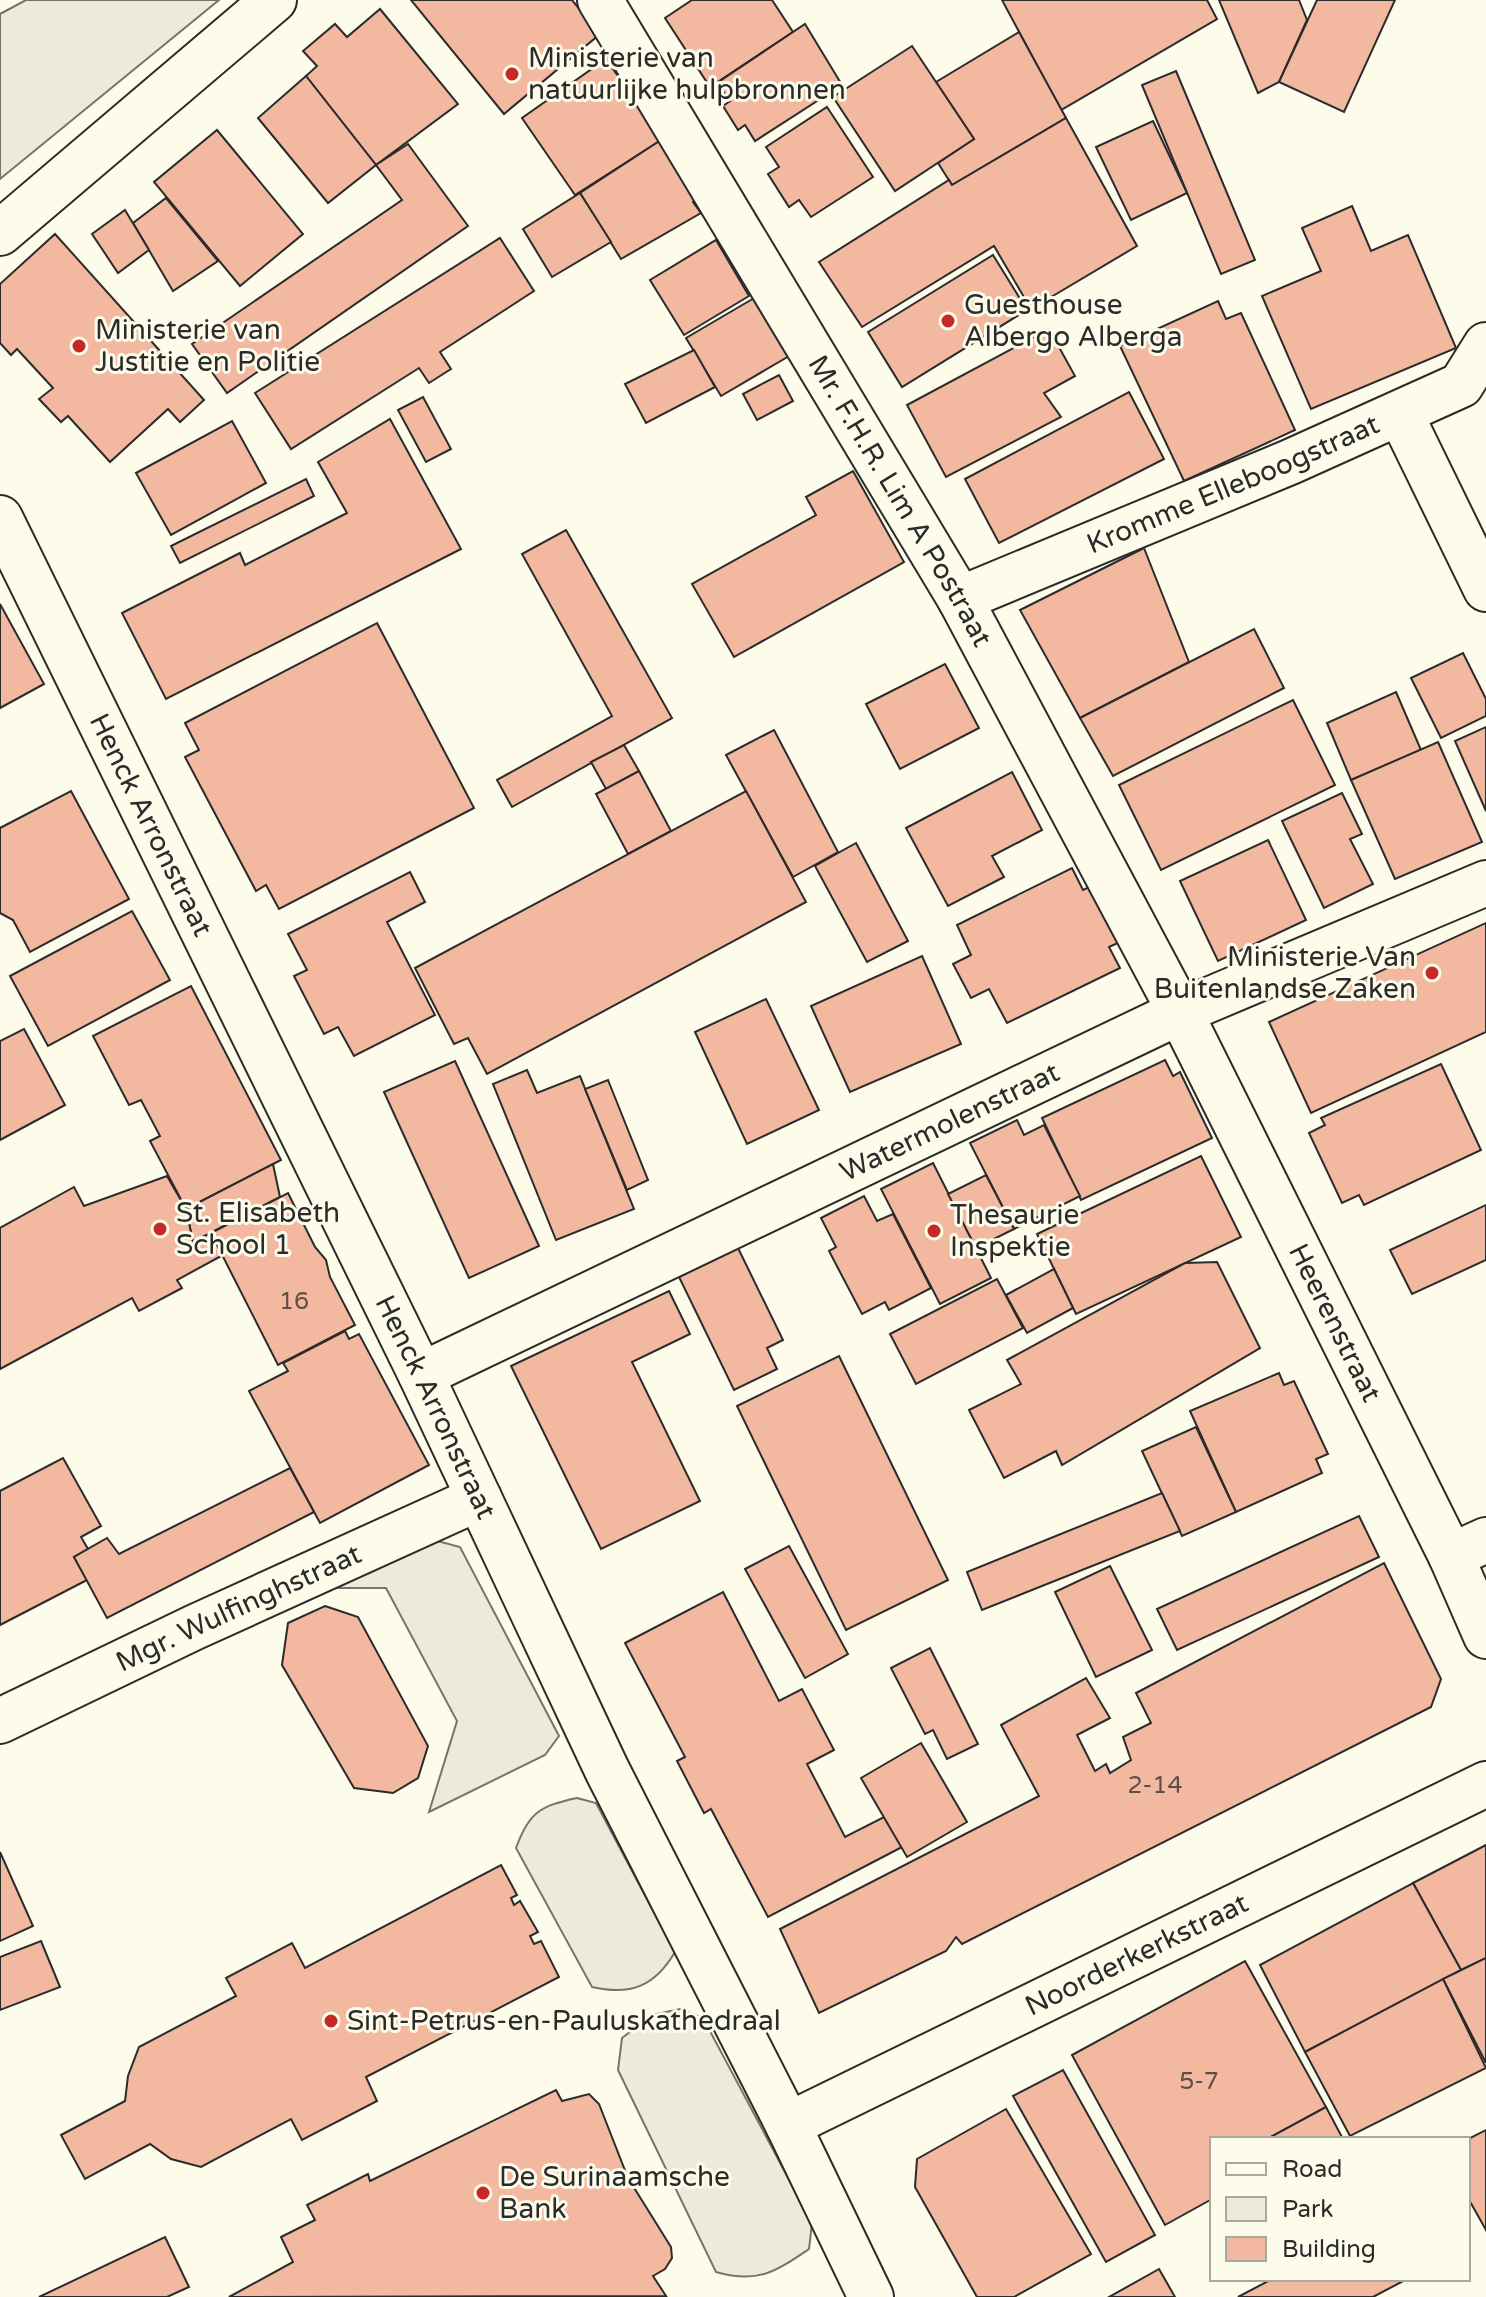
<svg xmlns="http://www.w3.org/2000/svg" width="1486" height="2297" viewBox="0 0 1486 2297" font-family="'Varela Round',sans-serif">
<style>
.green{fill:#ecebdb;stroke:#74746e;stroke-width:2}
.building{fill:#f2b8a0;stroke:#2b2b2b;stroke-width:2}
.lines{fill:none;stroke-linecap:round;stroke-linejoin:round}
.street-casing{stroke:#2b2b2b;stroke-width:48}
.secondary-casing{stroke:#2b2b2b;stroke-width:48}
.street{stroke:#fdfbea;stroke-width:44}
.secondary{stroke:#fdfbea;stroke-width:44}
.poi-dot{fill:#c62828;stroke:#fdfbea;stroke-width:3}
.labels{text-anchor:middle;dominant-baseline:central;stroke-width:6;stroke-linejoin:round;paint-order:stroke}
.number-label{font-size:24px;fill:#5d4e48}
.poi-label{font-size:28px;fill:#2b2b2b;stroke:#fdfbea;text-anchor:start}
.street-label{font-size:28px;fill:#2b2b2b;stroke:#fdfbea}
</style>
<rect width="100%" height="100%" fill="#fdfbea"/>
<!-- green -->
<g class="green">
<polygon points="26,0 219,0 0,179 0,14"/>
<polygon points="430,1539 460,1547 559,1736 545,1755 429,1812 457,1721 386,1588 334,1588"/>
<path d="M 577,1798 L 596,1803 L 675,1952 C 655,1986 631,1996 592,1987 L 516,1848 C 529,1812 540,1806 577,1798 Z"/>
<path d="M 680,2009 L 703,2018 L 812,2223 L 809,2249 C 775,2272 758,2284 716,2272 L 618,2070 L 622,2038 L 652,2015 Z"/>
</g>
<!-- building -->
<g class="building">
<polygon points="411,0 572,0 600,34 504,114"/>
<polygon points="692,0 772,0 793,32 710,87 665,18"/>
<polygon points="1002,0 1207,0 1217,19 1061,110"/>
<polygon points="1219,0 1299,0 1307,20 1279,82 1258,93"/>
<polygon points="1317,0 1395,0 1344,112 1279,82"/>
<polygon points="380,9 458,104 376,165 306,76 317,66 303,51 335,24 347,37"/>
<polygon points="805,24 842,85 755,141 745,125 738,130 723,106 730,101 717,83"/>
<polygon points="1019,32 1066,118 952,185 938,163 974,139 936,82"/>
<polygon points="912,46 974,139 895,191 833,97"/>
<polygon points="606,59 618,76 631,67 661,140 575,195 522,118"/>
<polygon points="1176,71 1255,260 1221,274 1142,85"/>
<polygon points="306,76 376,165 328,203 258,118"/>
<polygon points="827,107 873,177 811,217 799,200 789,207 768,174 779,167 766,147"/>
<polygon points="1066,118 1137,246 1031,309 994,246 862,327 819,262 949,180 952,185"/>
<polygon points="1153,121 1187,193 1131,220 1096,147"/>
<polygon points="217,130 303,234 240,286 154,182"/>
<polygon points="661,140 706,195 693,202 701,213 621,259 580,193"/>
<polygon points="408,144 468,226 227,393 192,344 402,200 376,165"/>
<polygon points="580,193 611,242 552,277 523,229"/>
<polygon points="166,198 218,261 173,291 133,223"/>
<polygon points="1352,206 1371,251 1408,235 1456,348 1311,409 1262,296 1321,271 1302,228"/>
<polygon points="125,210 149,250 118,273 92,234"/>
<polygon points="55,234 204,400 180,422 168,409 110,462 68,416 61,422 39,399 53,388 17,349 11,355 0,343 0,284"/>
<polygon points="500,238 534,291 440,352 451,369 429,383 419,368 291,449 255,393"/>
<polygon points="716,240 749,296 684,335 650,280"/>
<polygon points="993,255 1027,310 902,387 868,332"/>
<polygon points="761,294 796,352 721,396 686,338"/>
<polygon points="1218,301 1226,319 1241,313 1295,430 1184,481 1120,346"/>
<polygon points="1049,329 1075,376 1044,393 1061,417 946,477 907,405"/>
<polygon points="694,350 715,387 646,423 625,384"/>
<polygon points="779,375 793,401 757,420 743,394"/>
<polygon points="1129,392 1164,459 999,543 965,479"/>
<polygon points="423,397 451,449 426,462 398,410"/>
<polygon points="390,419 461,549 166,699 122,613 240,553 245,565 347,513 318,462"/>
<polygon points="232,421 266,483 171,535 136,473"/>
<polygon points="853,471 904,562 734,657 692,584 816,515 806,497"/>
<polygon points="306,479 314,496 180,563 171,546"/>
<polygon points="566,530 672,718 512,807 497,780 612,716 522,554"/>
<polygon points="1144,548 1189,662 1080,718 1020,610"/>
<polygon points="0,604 44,684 0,708"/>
<polygon points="377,623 474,808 279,909 266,885 256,891 185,757 199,750 185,723"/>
<polygon points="1254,629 1284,688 1113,776 1080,718"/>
<polygon points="1463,653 1486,699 1486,716 1441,738 1411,678"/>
<polygon points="945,664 979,728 900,769 866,704"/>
<polygon points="1396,692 1421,750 1351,780 1327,723"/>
<polygon points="1293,700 1335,785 1161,870 1119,785"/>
<polygon points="1486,727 1486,811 1455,741"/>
<polygon points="774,730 838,852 793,877 726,755"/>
<polygon points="1438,742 1482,842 1395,879 1351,780"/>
<polygon points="624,745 639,771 606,789 591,762"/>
<polygon points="639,771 671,831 628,854 596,794"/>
<polygon points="1012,772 1042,830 992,856 1004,877 948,906 906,828"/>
<polygon points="71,791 129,899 30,952 13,920 0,913 0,828"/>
<polygon points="746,791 806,902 487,1074 468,1038 454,1044 415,968"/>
<polygon points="1342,793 1362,834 1350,839 1373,884 1324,908 1282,821"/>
<polygon points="1268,840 1306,920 1218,961 1180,881"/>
<polygon points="856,843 908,941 867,962 815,866"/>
<polygon points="1072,868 1083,890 1094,885 1122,941 1109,947 1120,968 1007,1023 989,989 971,998 953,964 971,955 957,925"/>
<polygon points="410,872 425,902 387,922 435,1015 354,1056 338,1027 324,1034 294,976 307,970 288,934"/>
<polygon points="132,911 170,980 48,1046 10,976"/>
<polygon points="1486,923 1486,1032 1311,1113 1269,1022"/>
<polygon points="922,956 961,1044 850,1092 811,1006"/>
<polygon points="191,986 281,1160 186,1209 150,1141 160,1136 141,1100 129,1105 93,1036"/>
<polygon points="766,999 819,1110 747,1144 695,1032"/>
<polygon points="24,1029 65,1105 0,1140 0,1041"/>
<polygon points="1165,1060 1173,1076 1180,1072 1212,1138 1081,1200 1042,1118"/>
<polygon points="455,1061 539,1246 469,1278 384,1092"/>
<polygon points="1441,1064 1481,1150 1364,1205 1359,1195 1342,1203 1309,1133 1325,1125 1321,1118"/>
<polygon points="527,1070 537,1093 580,1076 634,1209 556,1240 493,1084"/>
<polygon points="608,1080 648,1180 627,1190 585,1089"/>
<polygon points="1017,1120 1024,1135 1044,1125 1080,1196 1014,1229 970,1143"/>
<polygon points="1201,1156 1241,1237 1076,1314 1037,1234"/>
<polygon points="933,1163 991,1278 940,1304 881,1189"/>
<polygon points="273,1164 280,1197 193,1242 186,1209"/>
<polygon points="986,1175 1014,1229 976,1248 948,1194"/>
<polygon points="167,1176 186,1209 193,1242 211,1233 223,1255 177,1280 182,1288 139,1311 132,1298 0,1369 0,1228 74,1187 84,1206"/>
<polygon points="288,1193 315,1247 326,1260 330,1277 355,1325 278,1365 211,1233"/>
<polygon points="864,1196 877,1221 893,1214 931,1288 889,1310 885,1302 862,1314 829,1251 836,1247 821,1218"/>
<polygon points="1486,1205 1486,1260 1412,1294 1390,1250"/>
<polygon points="738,1248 783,1340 767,1348 777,1369 734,1390 679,1277"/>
<polygon points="1217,1262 1260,1348 1062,1465 1056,1451 1004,1478 969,1410 1021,1384 1007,1360 1185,1263"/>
<polygon points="1054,1269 1073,1308 1027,1333 1006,1295"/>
<polygon points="997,1279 1023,1328 916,1384 890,1334"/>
<polygon points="669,1291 690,1334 632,1362 700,1501 601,1549 511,1366"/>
<polygon points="345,1331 349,1339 359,1334 429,1465 320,1523 249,1391 288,1371 283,1363"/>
<polygon points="839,1356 948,1580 846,1630 737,1406"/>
<polygon points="1279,1373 1284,1385 1294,1381 1328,1454 1316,1459 1322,1473 1236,1512 1190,1411"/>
<polygon points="1196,1427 1236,1512 1182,1536 1142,1451"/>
<polygon points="63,1458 101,1526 81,1537 88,1549 74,1557 87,1580 0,1625 0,1491"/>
<polygon points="290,1468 314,1512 107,1618 74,1557 107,1538 119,1554"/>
<polygon points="1162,1493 1180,1531 982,1610 967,1572"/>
<polygon points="1359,1516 1379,1557 1177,1650 1157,1609"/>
<polygon points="789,1546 848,1654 805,1678 745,1569"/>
<polygon points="1384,1563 1441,1679 1431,1707 962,1944 956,1937 946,1951 819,2013 780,1929 1039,1796 1001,1725 1086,1678 1110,1718 1077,1735 1095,1771 1106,1764 1110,1773 1131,1760 1123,1737 1151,1723 1136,1693"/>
<polygon points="1110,1566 1152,1650 1096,1677 1055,1592"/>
<polygon points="723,1592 779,1701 802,1689 834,1750 807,1764 845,1837 884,1817 902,1847 768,1917 711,1809 704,1813 677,1761 685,1757 625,1643"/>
<polygon points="325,1606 358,1617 428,1746 418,1778 393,1793 354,1788 282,1665 288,1623"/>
<polygon points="930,1648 978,1744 947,1759 933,1730 925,1734 891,1668"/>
<polygon points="921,1743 967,1822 907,1857 861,1778"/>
<polygon points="1486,1845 1486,1958 1461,1970 1413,1883"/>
<polygon points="0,1852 33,1926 0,1941"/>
<polygon points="501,1865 517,1895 511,1898 514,1905 520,1901 538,1932 530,1936 534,1944 541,1941 559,1977 366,2077 377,2101 302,2140 291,2119 201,2167 171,2159 150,2144 85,2179 61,2135 125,2101 128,2076 139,2047 236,1996 226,1978 292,1943 305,1968"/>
<polygon points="1413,1883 1461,1970 1305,2052 1260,1965"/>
<polygon points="41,1941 60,1987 0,2010 0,1957"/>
<polygon points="1486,1958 1486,2063 1443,1979"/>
<polygon points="1245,1961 1326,2107 1267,2139 1212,2139 1212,2199 1165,2225 1072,2055"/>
<polygon points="1443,1979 1486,2068 1350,2136 1305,2052"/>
<polygon points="1063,2070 1155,2235 1106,2262 1013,2096"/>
<polygon points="556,2090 562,2101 589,2094 599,2104 628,2178 671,2247 672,2258 665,2269 653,2276 666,2296 229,2297 293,2262 281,2237 315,2220 307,2205 368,2174 370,2181"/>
<polygon points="1326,2107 1343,2139 1267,2139"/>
<polygon points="1006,2109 1091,2254 1014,2297 977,2297 915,2187 917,2159"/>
<polygon points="1486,2130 1486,2230 1468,2198 1468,2139"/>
<polygon points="165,2237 189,2287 167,2297 39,2297"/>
<polygon points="1159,2269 1175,2297 1109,2297"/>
<polygon points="1272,2279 1407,2279 1373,2297 1238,2297"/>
</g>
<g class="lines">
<defs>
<g id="street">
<path id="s1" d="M 600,0 L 960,599 L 1180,1012 L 1451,1556 L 1486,1636"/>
<polyline points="0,233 274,0"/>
<polyline points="1400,413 1486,589"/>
<path id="s2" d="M 960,599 L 1290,462 L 1461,385 L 1486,345"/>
<polyline points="1451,1556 1486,1540"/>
<path id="s3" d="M 0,1721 L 195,1627 L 479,1498"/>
<path id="s4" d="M 788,2125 L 1486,1784"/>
</g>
<g id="secondary">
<path id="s5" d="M 0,518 L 421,1375 L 607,1770 L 788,2125 L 871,2297"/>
<path id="s6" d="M 421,1375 L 1180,1012 L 1486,883"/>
</g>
</defs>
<!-- street casing -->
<use href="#street" class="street-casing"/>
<!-- secondary casing -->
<use href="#secondary" class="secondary-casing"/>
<!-- street -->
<use href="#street" class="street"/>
<!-- secondary -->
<use href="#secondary" class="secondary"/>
</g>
<!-- markers -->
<g class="poi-dot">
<circle cx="512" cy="74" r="8"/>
<circle cx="948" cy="321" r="8"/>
<circle cx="79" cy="346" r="8"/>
<circle cx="1432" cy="973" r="8"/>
<circle cx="160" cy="1229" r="8"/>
<circle cx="934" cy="1231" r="8"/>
<circle cx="331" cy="2021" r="8"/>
<circle cx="483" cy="2193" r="8"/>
</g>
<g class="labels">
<!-- number labels -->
<g class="number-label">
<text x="294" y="1301">16</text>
<text x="1155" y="1785">2-14</text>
<text x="1199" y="2081">5-7</text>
</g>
<!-- poi labels -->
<g class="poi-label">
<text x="528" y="58">Ministerie van<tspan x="528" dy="32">natuurlijke hulpbronnen</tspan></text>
<text x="964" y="305">Guesthouse<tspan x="964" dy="32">Albergo Alberga</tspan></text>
<text x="95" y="330">Ministerie van<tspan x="95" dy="32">Justitie en Politie</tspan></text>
<text x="1416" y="957" text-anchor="end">Ministerie Van<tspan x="1416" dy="32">Buitenlandse Zaken</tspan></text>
<text x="176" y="1213">St. Elisabeth<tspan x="176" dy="32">School 1</tspan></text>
<text x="950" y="1215">Thesaurie<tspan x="950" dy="32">Inspektie</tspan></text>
<text x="347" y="2021">Sint-Petrus-en-Pauluskathedraal</text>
<text x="499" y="2177">De Surinaamsche<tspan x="499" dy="32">Bank</tspan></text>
</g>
<!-- street labels -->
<g class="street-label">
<text stroke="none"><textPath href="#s2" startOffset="296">Kromme Elleboogstraat</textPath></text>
<text stroke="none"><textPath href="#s1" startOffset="584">Mr. F.H.R. Lim A Postraat</textPath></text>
<text stroke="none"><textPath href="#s5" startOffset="342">Henck Arronstraat</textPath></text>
<text stroke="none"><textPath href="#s6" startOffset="586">Watermolenstraat</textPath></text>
<text stroke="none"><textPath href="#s1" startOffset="1514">Heerenstraat</textPath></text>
<text stroke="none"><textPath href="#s5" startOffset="990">Henck Arronstraat</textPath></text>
<text stroke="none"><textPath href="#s3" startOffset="264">Mgr. Wulfinghstraat</textPath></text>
<text stroke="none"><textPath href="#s4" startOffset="388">Noorderkerkstraat</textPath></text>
</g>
</g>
<!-- legend -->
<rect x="1210" y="2137" width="260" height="144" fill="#fdfbea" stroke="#a9a89e" stroke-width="2"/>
<rect x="1226" y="2163" width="40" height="12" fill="#fdfbea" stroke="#a9a89e" stroke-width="2"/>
<text x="1282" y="2177" font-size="24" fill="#2b2b2b">Road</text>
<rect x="1226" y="2197" width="40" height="24" fill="#ecebdb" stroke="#a9a89e" stroke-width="2"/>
<text x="1282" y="2217" font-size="24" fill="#2b2b2b">Park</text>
<rect x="1226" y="2237" width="40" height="24" fill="#f2b8a0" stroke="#a9a89e" stroke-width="2"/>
<text x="1282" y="2257" font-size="24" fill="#2b2b2b">Building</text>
</svg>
